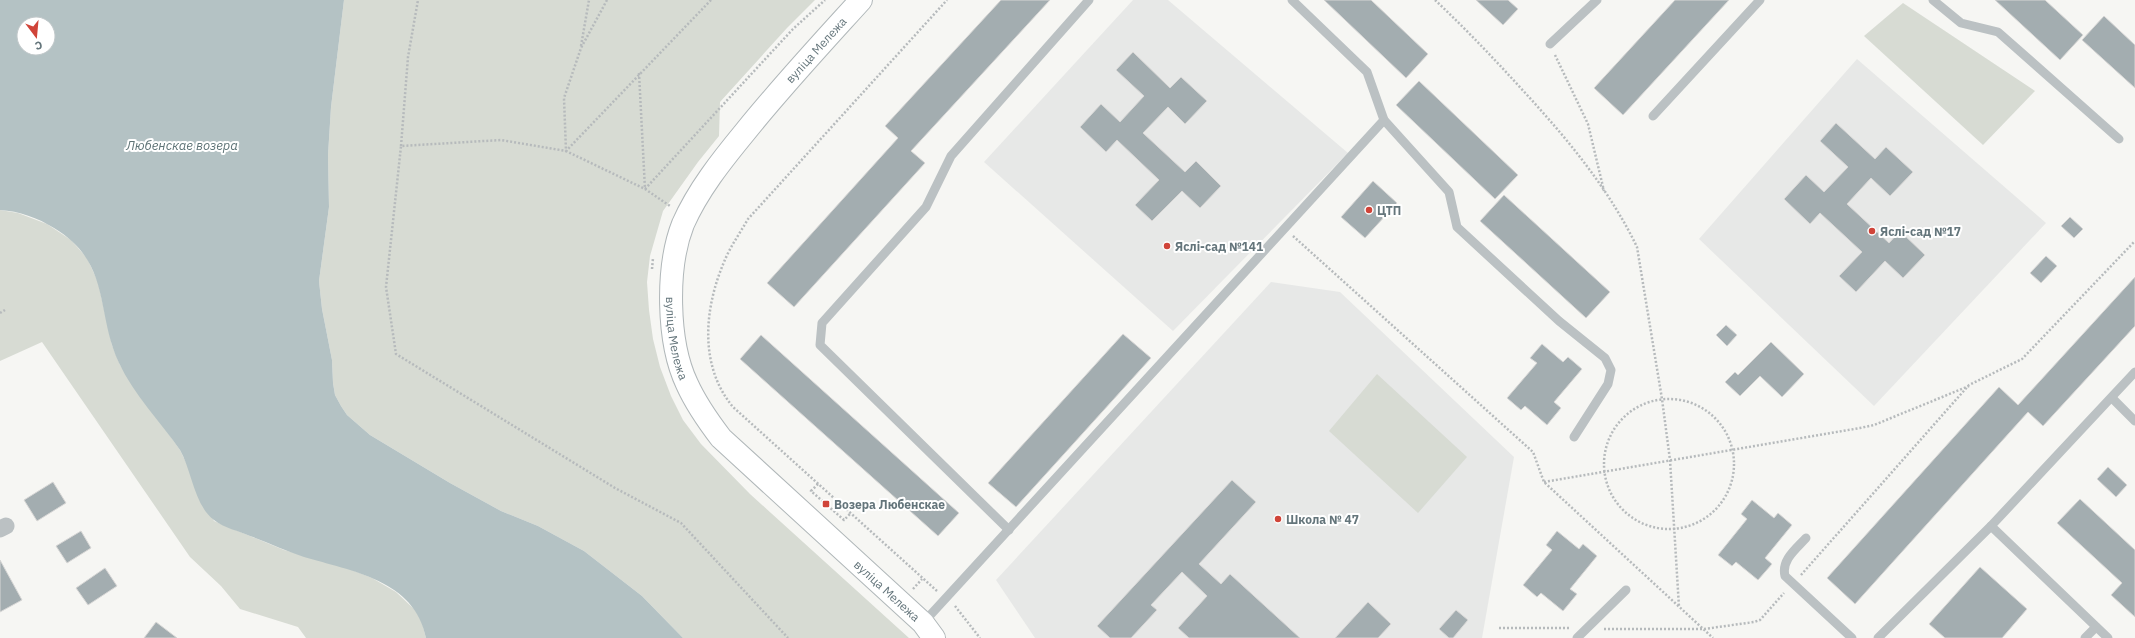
<svg xmlns="http://www.w3.org/2000/svg" width="2135" height="638" viewBox="0 0 2135 638" font-family="'IBM Plex Sans',sans-serif">
<style>
.built{fill:#e7e8e7}
.green{fill:#d7dbd3}
.water{fill:#b4c2c4;fill-rule:evenodd}
.building{fill:#a3adb0;stroke:#d8d7d6}
.lines{fill:none;stroke-linecap:round;stroke-linejoin:round}
.secondary-casing{stroke:#b0b7b9;stroke-width:24}
.path{stroke:#b6babc;stroke-width:2.5;stroke-dasharray:2 2;stroke-linecap:butt}
.service{stroke:#bbc1c3;stroke-width:9}
.minor{stroke:#bbc1c3;stroke-width:17}
.secondary{stroke:#fff;stroke-width:22}
.poi-dot{fill:#d04439;stroke:#fff;stroke-width:1.5}
.labels{text-anchor:middle;dominant-baseline:central;stroke-width:4;stroke-linejoin:round;paint-order:stroke}
.street-label{font-size:12px;fill:#64757b;stroke:#fff}
.poi-label{font-size:12px;font-weight:bold;fill:#64757b;stroke:#fff;text-anchor:start}
.water-label{font-size:13px;font-style:italic;fill:#5f7477;stroke:#fff}
</style>
<rect width="100%" height="100%" fill="#f6f6f3"/>
<!-- built -->
<g class="built">
<polygon points="1133,0 1168,0 1348,153 1173,331 984,162"/>
<polygon points="1857,59 2046,223 1874,406 1699,239"/>
<polygon points="1271,282 1340,292 1514,457 1482,638 1035,638 996,580"/>
</g>
<!-- green -->
<g class="green">
<polygon points="344,0 815,0 787,28 720,102 719,136 698,162 663,211 650,256 647,282 649,310 653,339 660,367 671,396 683,420 701,444 750,494 909,638 683,638 642,596 584,551 538,526 501,511 450,483 370,435 347,415 341,406 335,395 333,383 332,360 322,309 319,281 329,207 328,155 331,107"/>
<polygon points="1903,3 2035,91 1983,145 1864,36"/>
<polygon points="0,210 18,213 47,224 71,240 87,258 98,282 112,345 120,365 180,450 214,521 284,550 345,567 372,578 396,592 414,609 421,619 426,638 306,638 298,627 240,609 221,586 190,557 42,342 0,361"/>
<polygon points="1377,374 1467,457 1418,513 1329,431"/>
</g>
<!-- water -->
<path class="water" d="M 0,0 L 344,0 L 331,107 L 328,155 L 329,207 L 319,281 L 322,309 L 332,360 L 333,383 L 335,395 L 341,406 L 347,415 L 370,435 L 450,483 L 501,511 L 538,526 L 584,551 L 642,596 L 683,638 L 426,638 C 415,580 351,571 304,557 C 286,551 269,543 250,536 C 239,531 224,528 214,520 C 194,505 192,471 180,450 C 160,421 134,395 119,363 C 95,311 112,263 54,228 C 38,218 19,211 0,210 ZM 24,24 L 48,24 L 48,48 L 24,48 Z"/>
<!-- building -->
<g class="building">
<polygon points="1001,0 1050,0 911,151 925,163 794,307 767,283 898,138 885,126"/>
<polygon points="1324,0 1371,0 1428,54 1406,78"/>
<polygon points="1476,0 1508,0 1518,9 1503,25"/>
<polygon points="1675,0 1729,0 1623,115 1594,88"/>
<polygon points="1995,0 2045,0 2083,35 2060,60"/>
<polygon points="2104,16 2135,45 2135,88 2082,40"/>
<polygon points="1133,52 1170,88 1181,77 1207,101 1185,124 1168,107 1143,133 1185,172 1196,161 1221,186 1200,208 1182,191 1152,221 1135,205 1159,180 1117,140 1106,152 1080,127 1101,104 1120,122 1144,96 1116,70"/>
<polygon points="1419,81 1518,175 1495,199 1396,105"/>
<polygon points="1836,123 1875,159 1886,147 1913,172 1890,196 1871,178 1847,204 1889,243 1900,231 1925,255 1903,278 1885,261 1856,292 1839,276 1862,252 1820,213 1810,224 1784,199 1806,175 1824,192 1848,167 1820,141"/>
<polygon points="1373,181 1397,203 1365,238 1341,217"/>
<polygon points="1504,195 1610,292 1586,318 1480,221"/>
<polygon points="2070,217 2083,229 2074,238 2061,226"/>
<polygon points="2046,256 2057,266 2041,283 2030,273"/>
<polygon points="2135,277 2135,326 2043,426 2028,412 1855,604 1827,578 1999,387 2018,405"/>
<polygon points="1726,325 1737,335 1727,346 1716,335"/>
<polygon points="1123,334 1151,358 1016,507 988,483"/>
<polygon points="761,335 959,513 938,536 740,359"/>
<polygon points="1771,342 1804,374 1782,397 1760,376 1740,396 1725,382 1735,372 1738,375"/>
<polygon points="1542,344 1563,362 1568,357 1582,369 1554,402 1561,408 1547,425 1525,406 1521,410 1507,398 1537,363 1530,358"/>
<polygon points="2108,467 2127,485 2116,497 2097,479"/>
<polygon points="1232,480 1256,502 1199,564 1221,584 1230,574 1300,638 1189,638 1178,628 1207,596 1182,572 1151,605 1157,610 1131,638 1110,638 1097,626"/>
<polygon points="53,482 66,503 37,521 24,500"/>
<polygon points="2080,499 2135,550 2135,617 2111,595 2122,583 2057,523"/>
<polygon points="1752,500 1774,518 1778,513 1792,525 1765,558 1772,564 1758,580 1736,562 1732,566 1718,555 1747,519 1741,514"/>
<polygon points="81,531 91,548 67,563 56,546"/>
<polygon points="1557,531 1579,549 1583,544 1597,556 1570,589 1577,594 1563,611 1541,593 1537,597 1523,585 1552,550 1546,545"/>
<polygon points="0,560 22,600 0,612"/>
<polygon points="1980,567 2027,609 2002,638 1945,638 1929,624"/>
<polygon points="105,568 117,586 88,605 76,588"/>
<polygon points="1368,602 1391,624 1378,638 1335,638"/>
<polygon points="1456,610 1468,620 1453,638 1449,638 1439,629"/>
<polygon points="156,622 177,638 144,638"/>
</g>
<g class="lines">
<defs>
<g id="secondary">
<path id="s1" d="M 861,0 C 822,43 782,86 745,132 C 722,160 698,190 683,224 C 666,267 667,342 687,384 C 696,404 708,421 721,438 L 923,623 L 934,638"/>
</g>
</defs>
<!-- secondary casing -->
<use href="#secondary" class="secondary-casing"/>
<!-- path -->
<g class="path">
<polyline points="607,0 581,48 564,98 566,151 645,189 670,206"/>
<polyline points="711,0 566,151 501,140 401,146 386,287 396,354 615,488 681,523 788,638"/>
<path d="M 1435,0 C 1468,31 1498,63 1528,96 C 1570,142 1610,191 1637,247 L 1662,399 L 1670,460 L 1679,607"/>
<polyline points="581,46 589,0"/>
<polyline points="1555,55 1588,124 1604,191"/>
<polyline points="639,73 645,189"/>
<polyline points="401,146 408,57 418,0"/>
<polyline points="645,189 793,29 825,0"/>
<polyline points="1293,236 1533,452 1544,482 1713,638"/>
<polyline points="652,269 653,258"/>
<polyline points="0,313 5,310"/>
<circle cx="1669" cy="464" r="65"/>
<polyline points="1544,482 1860,428 1874,425 1969,386"/>
<polyline points="818,484 811,491 844,520 850,514"/>
<polyline points="1801,575 1969,385 2022,359 2135,241"/>
<polyline points="913,589 922,579"/>
<path d="M 937,591 L 733,407 C 699,366 704,309 724,262 C 730,247 740,233 748,219 L 947,0"/>
<polyline points="955,606 980,638"/>
<polyline points="1499,628 1569,628"/>
<polyline points="1604,629 1704,629 1754,622 1760,620 1784,593"/>
</g>
<!-- service -->
<g class="service">
<polyline points="1292,0 1367,72 1384,120 1449,192 1457,227 1559,321 1605,358 1611,370 1608,384 1574,437"/>
<polyline points="1933,0 1961,23 1998,32 2119,139"/>
<polyline points="1550,44 1597,0"/>
<polyline points="1653,116 1760,0"/>
<polyline points="2112,398 2135,421"/>
<polyline points="1009,530 820,345 822,323 926,207 951,156 1089,0"/>
<path d="M 1806,538 C 1796,549 1781,560 1785,576 L 1852,638"/>
<polyline points="923,623 1384,120"/>
<polyline points="1577,638 1626,590"/>
<polyline points="1878,638 1991,526"/>
<polyline points="2085,638 2096,627"/>
<polyline points="2108,638 1991,526 2135,372"/>
</g>
<!-- minor -->
<polyline class="minor" points="0,529 6,526"/>
<!-- secondary -->
<use href="#secondary" class="secondary"/>
</g>
<!-- markers -->
<g class="poi-dot">
<circle cx="1369" cy="210" r="4"/>
<circle cx="1872" cy="231" r="4"/>
<circle cx="1167" cy="246" r="4"/>
<rect x="822" y="500" width="8" height="8" rx="2"/>
<circle cx="1278" cy="519" r="4"/>
</g>
<g class="labels">
<!-- street labels -->
<g class="street-label">
<text transform="translate(816 50) rotate(-48)">вуліца Мележа</text>
<text stroke="none"><textPath href="#s1" startOffset="403">вуліца Мележа</textPath></text>
<text stroke="none"><textPath href="#s1" startOffset="740">вуліца Мележа</textPath></text>
</g>
<!-- poi labels -->
<g class="poi-label">
<text x="1377" y="210">ЦТП</text>
<text x="1880" y="231">Яслі-сад №17</text>
<text x="1175" y="246">Яслі-сад №141</text>
<text x="834" y="504">Возера Любенскае</text>
<text x="1286" y="519">Школа № 47</text>
</g>
<!-- water labels -->
<g class="water-label">
<text x="182" y="145">Любенскае возера</text>
</g>
</g>
<!-- north arrow -->
<g transform="translate(36 36) rotate(164)"><circle r="19" fill="#ffffff" stroke="#c1c8ca"/>
<path d="M0-3L7 15L0 10L-7 15Z" fill="#d04439"/>
<text y="-6" font-size="11" font-weight="bold" text-anchor="middle" fill="#64757b">С</text>
</g>
</svg>
